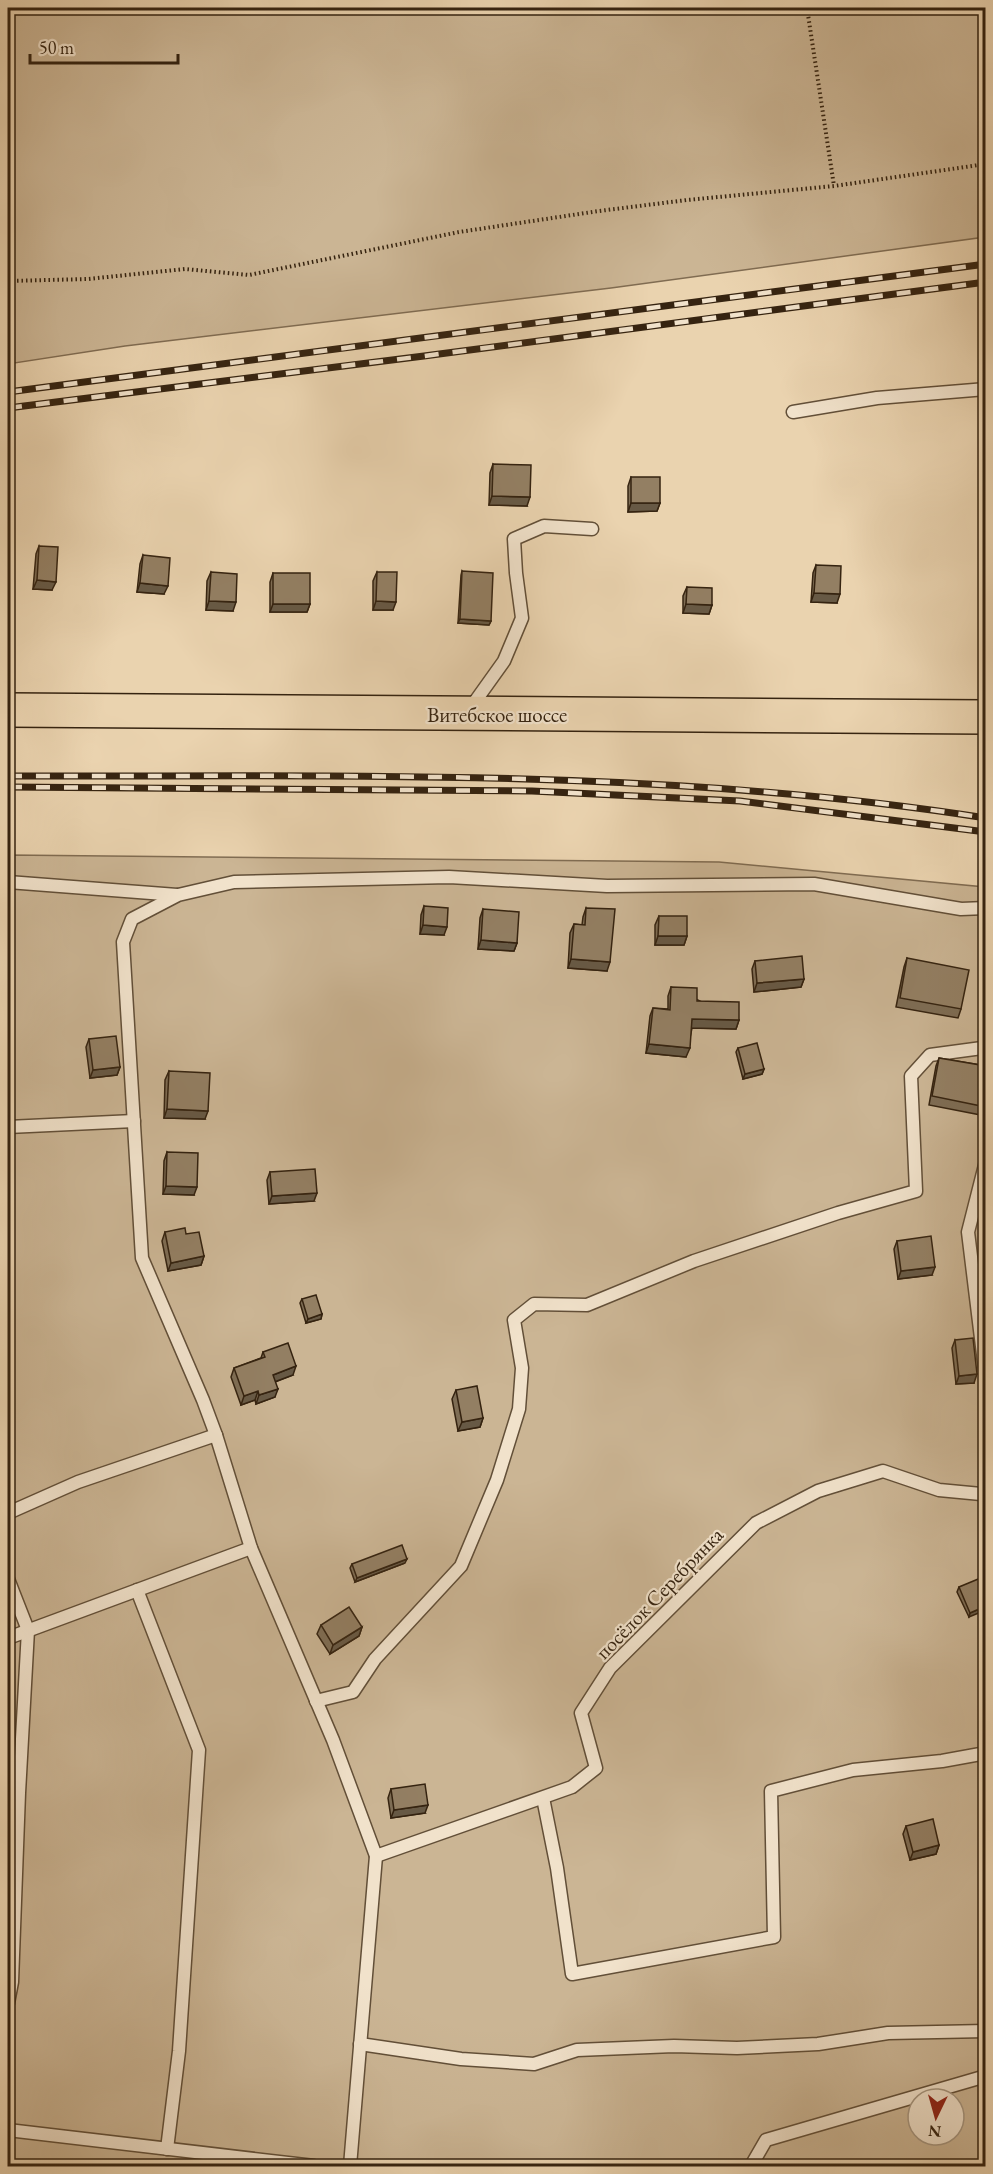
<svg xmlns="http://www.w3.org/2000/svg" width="993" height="2174" viewBox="0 0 993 2174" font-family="'EB Garamond',serif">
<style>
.green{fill:#cbb594;stroke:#806c52;stroke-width:1.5;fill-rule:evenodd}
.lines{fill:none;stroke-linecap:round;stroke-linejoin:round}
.service-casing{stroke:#624f38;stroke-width:15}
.primary-casing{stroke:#352310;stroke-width:36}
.path{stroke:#352310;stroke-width:4;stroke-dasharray:1.5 3;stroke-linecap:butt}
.service{stroke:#f1e2cb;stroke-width:12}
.primary{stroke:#ead3af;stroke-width:33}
.rail-casing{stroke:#352310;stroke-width:7}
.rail{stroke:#f1e2cb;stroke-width:4.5;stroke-dasharray:14;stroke-linecap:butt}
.wall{fill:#7e6d55;stroke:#352310;stroke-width:1.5}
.shaded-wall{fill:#675945;stroke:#352310;stroke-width:1.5}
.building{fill:#937f63;stroke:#352310;stroke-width:1.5}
.labels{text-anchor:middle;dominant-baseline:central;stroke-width:4.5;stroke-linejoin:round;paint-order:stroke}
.street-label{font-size:21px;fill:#352310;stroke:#f1e2cb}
</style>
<rect width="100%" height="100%" fill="#ead3af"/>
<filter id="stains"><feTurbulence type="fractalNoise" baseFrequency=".00333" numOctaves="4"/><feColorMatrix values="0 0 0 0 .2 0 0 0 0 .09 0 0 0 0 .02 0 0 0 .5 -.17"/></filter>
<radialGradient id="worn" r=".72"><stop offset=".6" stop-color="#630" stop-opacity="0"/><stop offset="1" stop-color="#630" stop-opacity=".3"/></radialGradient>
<!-- green -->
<g class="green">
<polygon points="8,8 985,8 985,237 611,288 125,346 8,364"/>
<path d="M 8,855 L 719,862 L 985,887 L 985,2166 L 8,2166 ZM 918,2099 L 954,2099 L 954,2135 L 918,2135 Z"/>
</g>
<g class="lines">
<defs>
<g id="service">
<polyline points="793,412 877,398 986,389"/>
<polyline points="469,710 504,661 522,618 516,573 514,539 544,526 592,529"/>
<polyline points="8,882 177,895"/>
<polyline points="8,1127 134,1121"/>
<polyline points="986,1161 968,1232 986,1379"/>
<polyline points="8,1513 78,1482 216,1435"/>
<polyline points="8,1579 28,1630 19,1793 12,1982 8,2003"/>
<polyline points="137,1590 199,1750 179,2051 167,2149"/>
<polyline points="8,1638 251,1548"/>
<polyline points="316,1701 353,1692 375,1659 461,1566 497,1480 519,1409 522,1368 514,1320 534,1304 587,1305 694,1261 838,1213 916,1191 911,1076 930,1055 982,1048 986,1049"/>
<polyline points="543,1798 557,1868 572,1974 774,1937 771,1791 853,1770 942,1761 986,1753"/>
<polyline points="376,1856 572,1787 596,1768 581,1713 610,1668 756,1523 818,1491 883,1471 939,1490 981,1494 986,1488"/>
<polyline points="360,2044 461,2059 534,2064 577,2050 674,2046 737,2048 818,2044 888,2033 986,2031"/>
<polyline points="8,2130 314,2166"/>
<polyline points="350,2166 376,1856 333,1740 251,1548 216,1435 203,1400 142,1258 123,942 132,919 178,895 234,882 449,877 607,886 814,884 961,909 986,908"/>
<polyline points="751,2166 766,2140 986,2076"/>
</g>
<polyline id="primary" points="8,710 986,717"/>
</defs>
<!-- service casing -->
<use href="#service" class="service-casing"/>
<!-- primary casing -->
<use href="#primary" class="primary-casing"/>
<!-- path -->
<g class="path">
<polyline points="807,8 834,186"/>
<polyline points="8,281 88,279 185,269 249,275 459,232 599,211 687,200 834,186 986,164"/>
</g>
<!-- service -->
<use href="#service" class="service"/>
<!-- primary -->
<use href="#primary" class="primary"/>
<defs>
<g id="rail">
<polyline points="8,392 986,264"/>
<polyline points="8,408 424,356 986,282"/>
<path d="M 8,776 C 333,777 662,767 986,818"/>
<polyline points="8,787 532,791 740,801 986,832"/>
</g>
</defs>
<!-- rail casing -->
<use href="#rail" class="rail-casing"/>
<!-- rail -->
<use href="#rail" class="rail"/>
</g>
<!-- wall -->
<g class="wall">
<polygon points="493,464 527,506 489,505 490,473"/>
<polygon points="631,477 660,503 657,511 628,512 628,486"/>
<polygon points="39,546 52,590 33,589 36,554"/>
<polygon points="143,555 164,594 137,592 140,564"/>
<polygon points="816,565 837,603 811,602 813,573"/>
<polygon points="462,571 491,621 489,625 458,623 461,575"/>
<polygon points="211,572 233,611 206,610 207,581"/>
<polygon points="377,572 393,610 373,610 373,581"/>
<polygon points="273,573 310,604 307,612 270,612 270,582"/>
<polygon points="687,587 712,605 709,614 683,613 683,596"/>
<polygon points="424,906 444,935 420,934 421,915"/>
<polygon points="586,908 607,971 568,968 570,933 574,924 582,925 583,917"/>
<polygon points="483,909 517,943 514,951 478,949 480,918"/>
<polygon points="659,916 687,936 684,945 655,945 655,925"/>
<polygon points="907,958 961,1009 958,1018 896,1007 904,967"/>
<polygon points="755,961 804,979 801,987 754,992 752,969"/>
<polygon points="671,987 739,1020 736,1029 692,1028 686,1057 646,1053 650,1016 653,1008 668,1009 668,996"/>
<polygon points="89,1039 120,1067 117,1075 90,1078 86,1047"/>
<polygon points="738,1048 764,1069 762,1074 743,1079 736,1052"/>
<polygon points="939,1058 986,1066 986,1116 929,1105 936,1066"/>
<polygon points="169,1071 205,1119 164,1118 165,1080"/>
<polygon points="167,1152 194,1195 163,1194 164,1161"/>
<polygon points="270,1172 314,1201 269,1204 267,1180"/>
<polygon points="165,1232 204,1256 201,1265 168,1271 162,1241"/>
<polygon points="897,1241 932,1275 898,1279 894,1249"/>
<polygon points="302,1299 322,1314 321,1319 306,1323 300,1303"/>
<polygon points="955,1340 974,1383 956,1384 952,1348"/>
<polygon points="263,1352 293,1375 275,1382 275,1397 256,1404 255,1400 241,1405 231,1377 234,1368 261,1358"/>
<polygon points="456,1390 483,1418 480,1427 458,1431 452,1399"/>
<polygon points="405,1563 355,1582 350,1568 352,1564"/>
<polygon points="986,1583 969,1617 957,1592 959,1587"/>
<polygon points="321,1625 362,1627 359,1636 330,1654 317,1634"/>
<polygon points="391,1789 425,1813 391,1818 388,1798"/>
<polygon points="906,1826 939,1845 936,1854 910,1860 903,1834"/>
</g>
<!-- shaded-wall -->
<g class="shaded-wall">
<polygon points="492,496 530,497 527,506 489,505"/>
<polygon points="631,503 660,503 657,511 628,512"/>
<polygon points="37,580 56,582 52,590 33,589"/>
<polygon points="140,583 168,586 164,594 137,592"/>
<polygon points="814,593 840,594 837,603 811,602"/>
<polygon points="209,601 236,602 233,611 206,610"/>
<polygon points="376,601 396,602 393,610 373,610"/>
<polygon points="273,604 310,604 307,612 270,612"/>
<polygon points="686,604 712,605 709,614 683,613"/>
<polygon points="460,619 491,621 489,625 458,623"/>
<polygon points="423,925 447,927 444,935 420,934"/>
<polygon points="658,936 687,936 684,945 655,945"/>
<polygon points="481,940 517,943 514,951 478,949"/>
<polygon points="571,959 610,962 607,971 568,968"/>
<polygon points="804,979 801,987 754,992 757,983"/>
<polygon points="692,1019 739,1020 736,1029 689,1028"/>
<polygon points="649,1044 690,1048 686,1057 646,1053"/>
<polygon points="120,1067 117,1075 90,1078 93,1070"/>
<polygon points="764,1069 762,1074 743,1079 745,1074"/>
<polygon points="167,1109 208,1111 205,1119 164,1118"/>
<polygon points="166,1186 197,1187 194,1195 163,1194"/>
<polygon points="317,1193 314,1201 269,1204 272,1196"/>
<polygon points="204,1256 201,1265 168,1271 171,1263"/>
<polygon points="935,1267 932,1275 898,1279 901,1271"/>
<polygon points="322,1314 321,1319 306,1323 308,1319"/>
<polygon points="296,1366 293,1375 269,1384 273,1375"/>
<polygon points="977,1374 974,1383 956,1384 959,1376"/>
<polygon points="278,1389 275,1397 256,1404 259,1395"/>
<polygon points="258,1391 255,1400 241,1405 244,1396"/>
<polygon points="483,1418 480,1427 458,1431 462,1422"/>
<polygon points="407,1559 405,1563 355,1582 357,1578"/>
<polygon points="986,1606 986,1610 969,1617 970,1613"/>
<polygon points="362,1627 359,1636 330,1654 333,1645"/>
<polygon points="428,1805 425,1813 391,1818 394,1810"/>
<polygon points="939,1845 936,1854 910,1860 913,1852"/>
</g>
<!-- building -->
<g class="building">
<polygon points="493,464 531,465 530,497 492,496"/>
<rect x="631" y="477" width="29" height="26"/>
<polygon points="39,546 58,547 56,582 37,580"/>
<polygon points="143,555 170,558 168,586 140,583"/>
<polygon points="816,565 841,566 840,594 814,593"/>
<polygon points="462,571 493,573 491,621 460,619"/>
<polygon points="211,572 237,574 236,602 209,601"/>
<polygon points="377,572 397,572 396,602 376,601"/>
<rect x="273" y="573" width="37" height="31"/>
<polygon points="687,587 712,588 712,605 686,604"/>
<polygon points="424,906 448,908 447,927 423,925"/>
<polygon points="586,908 615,909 610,962 571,959 574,924 585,925"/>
<polygon points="483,909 519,912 517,943 481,940"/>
<polygon points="659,916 687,916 687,936 658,936"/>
<polygon points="802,956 804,979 757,983 755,961"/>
<polygon points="907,958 969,970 961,1009 900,998"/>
<polygon points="671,987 697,988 697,1001 739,1002 739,1020 692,1019 690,1048 649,1044 653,1008 670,1010"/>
<polygon points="116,1036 120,1067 93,1070 89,1039"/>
<polygon points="757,1043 764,1069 745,1074 738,1048"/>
<polygon points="939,1058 986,1066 986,1107 932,1096"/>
<polygon points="169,1071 210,1073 208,1111 167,1109"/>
<polygon points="167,1152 198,1153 197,1187 166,1186"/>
<polygon points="315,1169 317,1193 272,1196 270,1172"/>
<polygon points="185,1228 186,1234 199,1232 204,1256 171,1263 165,1232"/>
<polygon points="931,1236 935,1267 901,1271 897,1241"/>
<polygon points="316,1295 322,1314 308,1319 302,1299"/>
<polygon points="973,1338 977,1374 959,1376 955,1340"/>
<polygon points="288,1343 296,1366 273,1375 278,1389 259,1395 258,1391 244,1396 234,1368 265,1357 263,1352"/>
<polygon points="477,1386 483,1418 462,1422 456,1390"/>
<polygon points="402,1545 407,1559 357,1578 352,1564"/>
<polygon points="983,1577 986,1583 986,1606 970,1613 959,1587"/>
<polygon points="349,1607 362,1627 333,1645 321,1625"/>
<polygon points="425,1784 428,1805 394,1810 391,1789"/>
<polygon points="933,1819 939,1845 913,1852 906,1826"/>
</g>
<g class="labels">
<!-- street labels -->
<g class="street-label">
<text x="497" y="714">Витебское шоссе</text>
<text transform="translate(659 1593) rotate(-46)">посёлок Серебрянка</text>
</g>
</g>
<!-- margin -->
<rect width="993" height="2174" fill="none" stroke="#ead3af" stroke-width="30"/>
<rect x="9" y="9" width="975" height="2156" fill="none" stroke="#352310" stroke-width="3"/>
<rect x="15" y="15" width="963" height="2144" fill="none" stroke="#352310" stroke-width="1.5"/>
<!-- north arrow -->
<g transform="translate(936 2117) rotate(185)"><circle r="28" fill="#f1e2cb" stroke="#a69680" stroke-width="1.5"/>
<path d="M0-4.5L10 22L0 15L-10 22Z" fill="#8f2418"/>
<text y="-9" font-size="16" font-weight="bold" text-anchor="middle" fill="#352310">N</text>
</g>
<!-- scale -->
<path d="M30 54v9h148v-9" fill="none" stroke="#352310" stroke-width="3"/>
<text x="39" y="54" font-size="18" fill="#352310" stroke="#f1e2cb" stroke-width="4.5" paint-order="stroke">50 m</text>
<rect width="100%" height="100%" filter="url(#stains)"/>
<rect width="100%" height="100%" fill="url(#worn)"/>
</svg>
